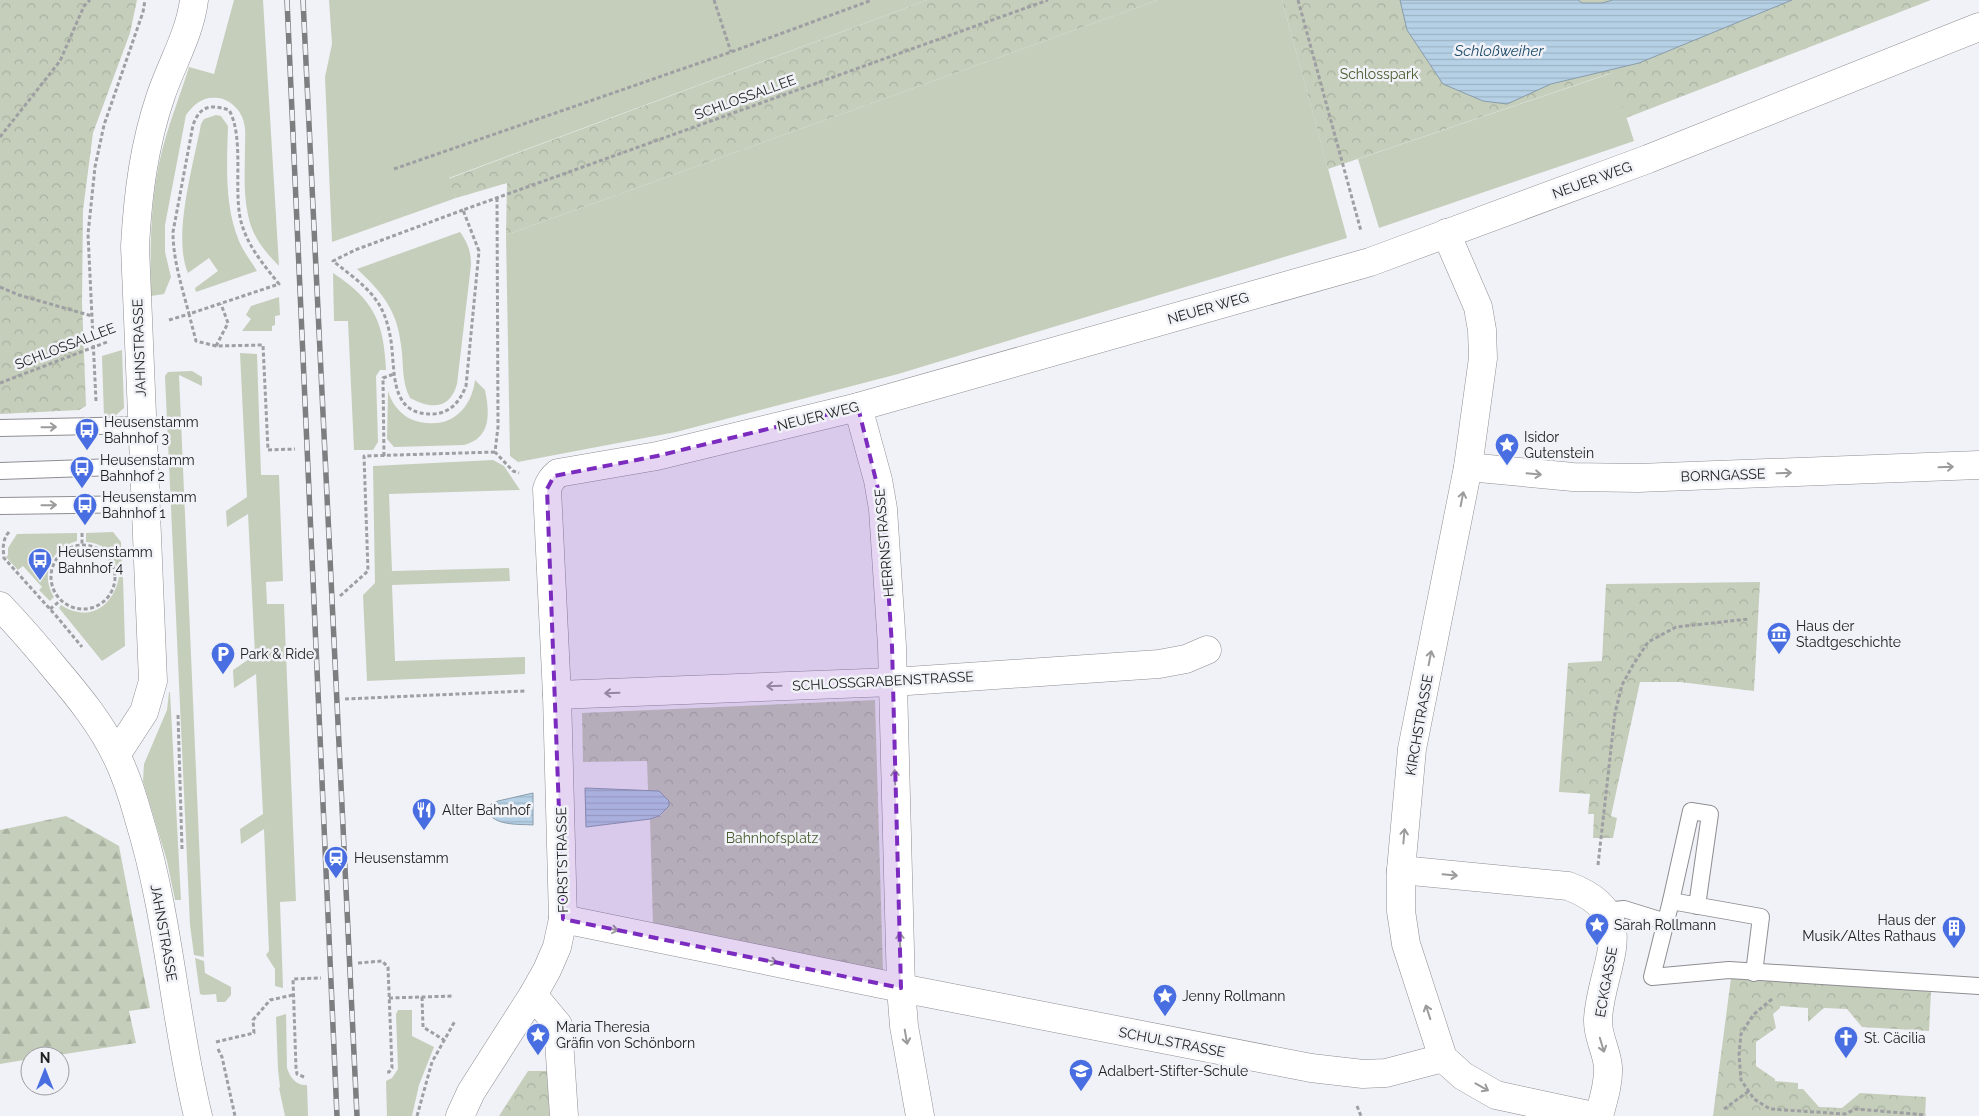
<svg xmlns="http://www.w3.org/2000/svg" width="1979" height="1116" viewBox="0 0 1979 1116" font-family="Raleway,sans-serif">
<style>
.green{fill:#c5cebb}
.forest{fill:url(#forest-firs)}
.park{fill:url(#park-crowns)}
.water{fill:url(#water-rules);stroke:#899cab}
.lines{fill:none;stroke-linecap:round;stroke-linejoin:round}
.lane-casing{stroke:#8e8e93;stroke-width:18}
.street-casing{stroke:#8e8e93;stroke-width:29}
.path{stroke:#9e9fa3;stroke-width:3;stroke-dasharray:4 2.5;stroke-linecap:butt}
.lane{stroke:#fff;stroke-width:16}
.street{stroke:#fff;stroke-width:28}
.rail-casing{stroke:#7d7e80;stroke-width:5.5}
.rail{stroke:#f1f2f7;stroke-width:4;stroke-dasharray:11;stroke-linecap:butt}
.oneway{stroke:#9b9b9c}
.marked{fill:#7b2cbf;fill-opacity:0.2;stroke:#7b2cbf;stroke-width:4;stroke-dasharray:10 6;stroke-linejoin:round}
.labels{text-anchor:middle;dominant-baseline:central;stroke-width:5;stroke-linejoin:round;paint-order:stroke}
.park-label{font-size:14px;fill:#495b2e;stroke:#f1f2f7}
.street-label{font-size:14px;fill:#202122;stroke:#f1f2f7}
.poi-label{font-size:14px;fill:#202122;stroke:#f1f2f7;text-anchor:start}
.water-label{font-size:15px;font-style:italic;fill:#1f4c6a;stroke:#f1f2f7}
</style>
<defs>
<pattern id="forest-firs" width="22" height="20" patternUnits="userSpaceOnUse" patternTransform="scale(1.25)"><rect width="22" height="20" fill="#c5cebb"/><path d="M5 1l3.5 6h-7zM16 11l3.5 6h-7z" fill="#a9b1a0"/></pattern>
<pattern id="park-crowns" width="20" height="18" patternUnits="userSpaceOnUse" patternTransform="scale(1.25)"><rect width="20" height="18" fill="#c5cebb"/><path d="M2 6a3 3 0 1 1 6 0M12 15a3 3 0 1 1 6 0" fill="none" stroke="#a9b1a0"/></pattern>
<pattern id="water-rules" width="6" height="5" patternUnits="userSpaceOnUse" patternTransform="scale(1.25)"><rect width="6" height="5" fill="#b6d1e6"/><path d="M0 2.5h6" fill="none" stroke="#9cb3c5"/></pattern>
</defs>
<rect width="100%" height="100%" fill="#f1f2f7"/>
<!-- green -->
<g class="green">
<path d="M 234,0 L 263,0 L 279,266 C 264,251 252,236 248,215 C 243,192 245,168 245,146 C 245,138 246,130 244,123 C 242,111 230,99 218,98 C 203,96 194,104 186,115 L 165,225 L 165,252 L 171,277 L 164,294 L 151,296 C 150,249 150,201 161,155 C 168,125 180,96 189,67 L 214,74 Z"/>
<polygon points="329,0 927,0 449,178 456,198 332,242 325,77 332,44"/>
<polygon points="1158,0 1282,0 1347,238 898,374 676,432 518,462 510,456 506,235"/>
<polygon points="1612,73 1634,141 1379,228 1358,159"/>
<path d="M 216,115 L 221,116 L 228,126 C 227,163 224,205 239,241 C 243,251 251,261 257,271 L 196,292 L 195,288 L 218,271 L 209,258 L 188,273 C 172,236 194,163 201,124 L 204,119 Z"/>
<path d="M 460,232 C 468,243 471,252 471,265 L 457,384 C 450,410 430,409 410,398 C 401,381 404,363 401,345 C 397,310 382,292 357,269 Z"/>
<path d="M 333,273 C 374,300 384,322 386,370 L 380,370 L 376,376 L 378,442 L 373,450 L 354,450 L 348,321 L 334,321 Z"/>
<polygon points="279,297 280,315 275,316 275,325 272,326 272,331 242,331 251,319 246,315 251,306"/>
<polygon points="122,350 124,408 115,416 104,417 102,356"/>
<polygon points="240,353 257,354 261,475 279,475 283,581 266,582 267,604 284,604 296,901 280,902 283,988 275,986 275,969 266,955 269,951 264,829 241,844 240,829 263,814 256,674 234,688 233,670 255,655 248,514 227,527 226,511 247,497"/>
<polygon points="192,371 202,377 202,386 179,375 204,957 194,955 190,925 165,376 168,372"/>
<path d="M 475,380 L 485,390 C 490,414 491,438 464,445 L 394,447 L 387,439 L 388,391 C 390,397 393,404 397,408 C 405,418 415,422 427,423 C 454,426 472,406 475,380 Z"/>
<polygon points="493,460 504,466 520,490 389,494 392,571 509,568 510,581 392,585 395,661 525,657 525,674 367,681 363,595 375,583 373,466"/>
<path d="M 113,532 L 121,542 L 122,570 L 117,570 C 114,553 103,543 86,542 L 86,533 Z"/>
<path d="M 77,533 L 77,541 C 51,548 40,574 54,597 L 50,601 L 39,590 L 42,587 L 23,566 L 18,570 L 6,557 L 8,555 L 8,548 L 17,534 Z"/>
<path d="M 119,577 L 123,577 L 125,646 L 102,661 L 59,608 L 61,605 C 89,623 113,607 119,577 Z"/>
<polygon points="169,692 170,692 181,900 175,900 167,861 143,781 144,764 167,710"/>
<polygon points="195,958 204,961 205,973 231,987 231,995 225,1002 217,1002 216,994 203,995 200,994"/>
<polygon points="398,1010 412,1010 412,1036 434,1047 419,1085 412,1116 387,1116 386,1081 392,1078 398,1069 396,1014"/>
<path d="M 286,1014 L 287,1068 C 290,1077 296,1086 307,1085 L 308,1116 L 285,1116 L 279,1088 L 280,1087 L 278,1069 L 276,1017 Z"/>
</g>
<!-- forest -->
<polygon class="forest" points="66,816 119,846 150,1008 129,1011 136,1043 52,1056 30,1056 30,1059 0,1064 0,830"/>
<!-- park -->
<g class="park">
<polygon points="0,0 137,0 130,33 93,133 83,210 82,303 86,406 79,410 0,414"/>
<polygon points="927,0 1158,0 506,235 507,183 456,198 448,179"/>
<polygon points="1282,0 1931,0 1626,118 1611,73 1328,169"/>
<polygon points="1760,582 1754,691 1680,682 1640,682 1611,816 1617,818 1613,838 1593,838 1594,814 1588,814 1590,794 1559,792 1568,663 1602,661 1606,584"/>
<polygon points="875,700 883,971 653,925 650,819 660,816 669,806 659,791 648,790 647,761 583,762 582,713"/>
<polygon points="1731,978 1931,991 1929,1031 1862,1027 1847,1009 1824,1008 1808,1022 1808,1008 1780,1006 1780,1008 1773,1014 1776,1028 1756,1042 1756,1066 1775,1079 1775,1081 1798,1083 1798,1089 1803,1089 1819,1107 1842,1108 1860,1093 1926,1097 1925,1116 1713,1116"/>
<polygon points="528,1071 547,1071 550,1116 499,1116"/>
</g>
<!-- water -->
<g class="water">
<polygon points="1400,0 1578,0 1582,3 1602,3 1613,0 1792,0 1639,63 1551,84 1507,104 1483,101 1443,84 1407,30"/>
<polygon points="585,788 659,791 669,801 669,806 659,816 650,819 586,827"/>
<path d="M 533,793 L 533,825 C 520,824 498,826 489,814 L 491,804 L 498,801 Z"/>
</g>
<g class="lines">
<defs>
<g id="lane">
<polyline points="0,428 143,425"/>
<polyline points="0,471 144,466"/>
<polyline points="0,506 146,504"/>
<polyline points="1671,901 1652,977 1729,970 1979,986"/>
<polyline points="1697,906 1710,814 1691,811 1671,901 1761,917 1754,973"/>
<polyline points="1605,911 1624,909 1666,922"/>
</g>
<g id="street">
<polyline points="1446,233 1478,307 1482,330 1483,358 1468,467 1412,749 1401,870 1401,911 1406,944 1443,1058 1463,1076 1496,1095 1593,1116"/>
<polyline points="858,407 878,480 883,509 892,646 901,988 904,1026 920,1116"/>
<polyline points="1468,467 1573,477 1638,478 1979,465"/>
<path d="M 0,606 C 20,627 39,649 57,671 C 79,697 101,724 116,755 C 126,775 133,797 139,819 C 169,916 174,1018 198,1116"/>
<polyline points="557,695 893,682 1159,664 1186,659 1207,650"/>
<path d="M 116,755 L 144,712 L 153,681 L 135,246 C 138,193 144,145 161,95 C 172,63 190,33 194,0"/>
<path d="M 1401,870 L 1568,886 C 1644,914 1601,964 1598,1019 C 1597,1036 1607,1051 1608,1067 C 1609,1083 1603,1101 1599,1116"/>
<polyline points="563,919 901,988 1311,1068 1363,1074 1386,1073 1443,1058"/>
<polyline points="533,995 558,1025 564,1116"/>
<path d="M 460,1116 L 471,1092 L 533,995 L 547,970 L 557,947 L 563,919 L 557,695 L 547,489 C 549,482 552,478 558,473 L 657,456 L 858,407 L 1370,262 L 1648,159 L 1979,27"/>
</g>
</defs>
<!-- lane casing -->
<use href="#lane" class="lane-casing"/>
<!-- street casing -->
<use href="#street" class="street-casing"/>
<!-- path -->
<g class="path">
<polyline points="714,0 731,52"/>
<polyline points="1298,0 1361,231"/>
<polyline points="0,137 60,61 84,6 90,0"/>
<polyline points="394,169 731,52 872,0"/>
<polyline points="497,198 498,427 495,452 513,471 519,473"/>
<path d="M 463,210 L 355,250 L 333,261 C 349,274 369,287 380,306 C 387,318 391,336 392,350 C 395,380 393,415 433,414 C 451,413 460,401 466,386 L 479,251 L 463,210 L 1048,0"/>
<polyline points="0,287 19,295 92,316"/>
<path d="M 169,320 L 189,314 C 182,287 173,260 173,232 L 193,125 C 200,106 210,104 229,110 C 244,136 234,186 240,217 C 245,243 263,264 279,284 L 189,314 L 196,341 L 216,346 L 263,345 L 268,450 L 295,449"/>
<polyline points="216,346 228,323 221,304"/>
<polyline points="0,383 107,342"/>
<polyline points="96,401 88,234 95,167 104,125 143,12 145,0"/>
<polyline points="384,456 383,378 394,374"/>
<path d="M 9,532 C 2,540 3,549 4,558 L 58,618 L 82,647"/>
<polyline points="82,533 82,545"/>
<circle cx="83" cy="577" r="32"/>
<polyline points="340,596 368,571 364,456 495,452"/>
<polyline points="50,609 60,601"/>
<polyline points="345,699 525,691"/>
<polyline points="178,715 182,849"/>
<polyline points="1598,865 1615,713 1622,685 1633,665 1648,642 1676,627 1749,619"/>
<polyline points="358,963 382,961 388,967 392,1068 389,1072 386,1072"/>
<polyline points="422,997 423,1027 444,1040"/>
<polyline points="389,998 454,996"/>
<polyline points="1772,999 1753,1015 1741,1034 1739,1054 1741,1080 1754,1099 1770,1109 1845,1114 1856,1109 1926,1115"/>
<polyline points="216,1042 254,1033 253,1020 270,1000 293,995"/>
<polyline points="218,1049 222,1057 235,1116"/>
<polyline points="304,1077 297,1074 296,1068 293,979 321,978"/>
<polyline points="1357,1106 1361,1116"/>
<polyline points="1724,1109 1749,1091"/>
<polyline points="417,1116 432,1062 455,1021"/>
</g>
<!-- lane -->
<use href="#lane" class="lane"/>
<!-- street -->
<use href="#street" class="street"/>
<defs>
<g id="rail">
<polyline points="287,0 337,1116"/>
<polyline points="303,0 357,1116"/>
</g>
</defs>
<!-- rail casing -->
<use href="#rail" class="rail-casing"/>
<!-- rail -->
<use href="#rail" class="rail"/>
</g>
<!-- one-way arrows -->
<defs><path id="oneway-shaft" d="M-6 0H5M1.5-3L5.5 0L1.5 3" fill="none" stroke-width="1.6" stroke-linecap="round" stroke-linejoin="round" transform="scale(1.25)"/></defs>
<g class="oneway">
<use href="#oneway-shaft" transform="translate(49 427) rotate(-1)"/>
<use href="#oneway-shaft" transform="translate(1946 467) rotate(-2)"/>
<use href="#oneway-shaft" transform="translate(1784 473) rotate(-2)"/>
<use href="#oneway-shaft" transform="translate(1534 474) rotate(5)"/>
<use href="#oneway-shaft" transform="translate(1462 499) rotate(-79)"/>
<use href="#oneway-shaft" transform="translate(49 505) rotate(-1)"/>
<use href="#oneway-shaft" transform="translate(1430 658) rotate(-79)"/>
<use href="#oneway-shaft" transform="translate(774 686) rotate(178)"/>
<use href="#oneway-shaft" transform="translate(612 693) rotate(178)"/>
<use href="#oneway-shaft" transform="translate(895 777) rotate(-92)"/>
<use href="#oneway-shaft" transform="translate(1404 836) rotate(-85)"/>
<use href="#oneway-shaft" transform="translate(1450 875) rotate(5)"/>
<use href="#oneway-shaft" transform="translate(611 929) rotate(12)"/>
<use href="#oneway-shaft" transform="translate(900 940) rotate(-92)"/>
<use href="#oneway-shaft" transform="translate(770 961) rotate(12)"/>
<use href="#oneway-shaft" transform="translate(1428 1012) rotate(-108)"/>
<use href="#oneway-shaft" transform="translate(906 1037) rotate(80)"/>
<use href="#oneway-shaft" transform="translate(1602 1045) rotate(73)"/>
<use href="#oneway-shaft" transform="translate(1482 1087) rotate(29)"/>
</g>
<!-- marked area -->
<path class="marked" d="M 858,407 L 883,509 L 892,646 L 901,988 L 563,919 L 547,489 L 554,476 L 657,456 Z"/>
<!-- icons -->
<defs>
<symbol id="bus-pin" viewBox="-11 -11 22 30"><path d="M0 17L-7.5 6A9.5 9.5 0 1 1 7.5 6Z" fill="#486ee1" stroke="#f1f2f7"/><path d="M-5-6H5V4H4V6H2V4H-2V6H-4V4H-5ZM-3.5-4V0h7V-4ZM-3.5 1.2v1.5H-2V1.2ZM2 1.2v1.5H3.5V1.2Z" fill="#fff"/></symbol>
<symbol id="sight-pin" viewBox="-11 -11 22 30"><path d="M0 17L-7.5 6A9.5 9.5 0 1 1 7.5 6Z" fill="#486ee1" stroke="#f1f2f7"/><path d="M0-6L1.8-2.2L6-1.7L2.9 1.2L3.7 5.4L0 3.3L-3.7 5.4L-2.9 1.2L-6-1.7L-1.8-2.2Z" fill="#fff"/></symbol>
<symbol id="museum-pin" viewBox="-11 -11 22 30"><path d="M0 17L-7.5 6A9.5 9.5 0 1 1 7.5 6Z" fill="#486ee1" stroke="#f1f2f7"/><path d="M0-6L6-3V-2H-6V-3ZM-5-1h2V3h-2ZM-1-1h2V3h-2ZM3-1h2V3H3ZM-6 4H6V6H-6Z" fill="#fff"/></symbol>
<symbol id="parking-pin" viewBox="-11 -11 22 30"><path d="M0 17L-7.5 6A9.5 9.5 0 1 1 7.5 6Z" fill="#486ee1" stroke="#f1f2f7"/><path d="M-3.5-5.5H1a3.5 3.5 0 0 1 0 7H-1V5.5H-3.5ZM-1-3.4V-.6H.8a1.4 1.4 0 0 0 0-2.8Z" fill="#fff"/></symbol>
<symbol id="restaurant-pin" viewBox="-11 -11 22 30"><path d="M0 17L-7.5 6A9.5 9.5 0 1 1 7.5 6Z" fill="#486ee1" stroke="#f1f2f7"/><path d="M-5-6h1v4h1v-4h1v4h1v-4h1v5L-1.5 .5V6h-2V.5L-5-1ZM5-6V6H3V1.5H1.5Q1.5-4 5-6Z" fill="#fff"/></symbol>
<symbol id="station-pin" viewBox="-11 -11 22 30"><path d="M0 17L-7.5 6A9.5 9.5 0 1 1 7.5 6Z" fill="#486ee1" stroke="#f1f2f7"/><path d="M-3-6H3Q5-6 5-4V2Q5 4 3 4L4.5 6H3L1.5 4h-3L-3 6H-4.5L-3 4Q-5 4-5 2V-4Q-5-6-3-6ZM-3.5-4v3h7v-3ZM-3.5 1v1.5H-2V1ZM2 1v1.5H3.5V1Z" fill="#fff"/></symbol>
<symbol id="building-pin" viewBox="-11 -11 22 30"><path d="M0 17L-7.5 6A9.5 9.5 0 1 1 7.5 6Z" fill="#486ee1" stroke="#f1f2f7"/><path d="M-4-6H4V6H1V3H-1V6H-4ZM-2.5-4.3h1.7v1.8h-1.7ZM.8-4.3h1.7v1.8H.8ZM-2.5-1h1.7V.8h-1.7ZM.8-1h1.7V.8H.8Z" fill="#fff"/></symbol>
<symbol id="church-pin" viewBox="-11 -11 22 30"><path d="M0 17L-7.5 6A9.5 9.5 0 1 1 7.5 6Z" fill="#486ee1" stroke="#f1f2f7"/><path d="M-1.2-6h2.4v3.5h3.3v2.4h-3.3V6h-2.4V-.1h-3.3v-2.4h3.3Z" fill="#fff"/></symbol>
<symbol id="school-pin" viewBox="-11 -11 22 30"><path d="M0 17L-7.5 6A9.5 9.5 0 1 1 7.5 6Z" fill="#486ee1" stroke="#f1f2f7"/><path d="M0-5L7-2L0 1L-7-2ZM-4 1L0 2.5L4 1V4Q0 6-4 4Z" fill="#fff"/></symbol>
</defs>
<g fill-rule="evenodd">
<use href="#bus-pin" x="73" y="416" width="28" height="38"/>
<use href="#sight-pin" x="1493" y="431" width="28" height="38"/>
<use href="#bus-pin" x="68" y="454" width="28" height="38"/>
<use href="#bus-pin" x="71" y="491" width="28" height="38"/>
<use href="#bus-pin" x="26" y="546" width="28" height="38"/>
<use href="#museum-pin" x="1765" y="620" width="28" height="38"/>
<use href="#parking-pin" x="209" y="640" width="28" height="38"/>
<use href="#restaurant-pin" x="410" y="796" width="28" height="38"/>
<use href="#station-pin" x="322" y="844" width="28" height="38"/>
<use href="#sight-pin" x="1583" y="911" width="28" height="38"/>
<use href="#building-pin" x="1940" y="914" width="28" height="38"/>
<use href="#sight-pin" x="1151" y="982" width="28" height="38"/>
<use href="#sight-pin" x="524" y="1021" width="28" height="38"/>
<use href="#church-pin" x="1832" y="1024" width="28" height="38"/>
<use href="#school-pin" x="1067" y="1057" width="28" height="38"/>
</g>
<g class="labels">
<!-- park labels -->
<g class="park-label">
<text x="1379" y="74">Schlosspark</text>
<text x="772" y="838">Bahnhofsplatz</text>
</g>
<!-- street labels -->
<g class="street-label">
<text transform="translate(745 97) rotate(-20)">SCHLOSSALLEE</text>
<text transform="translate(1592 180) rotate(-20)">NEUER WEG</text>
<text transform="translate(1208 308) rotate(-16)">NEUER WEG</text>
<text transform="translate(65 346) rotate(-21)">SCHLOSSALLEE</text>
<text transform="translate(139 348) rotate(-92)">JAHNSTRASSE</text>
<text transform="translate(818 416) rotate(-14)">NEUER WEG</text>
<text transform="translate(1723 475) rotate(-2)">BORNGASSE</text>
<text transform="translate(884 543) rotate(-95)">HERRNSTRASSE</text>
<text transform="translate(883 681) rotate(-3)">SCHLOSSGRABENSTRASSE</text>
<text transform="translate(1419 725) rotate(-80)">KIRCHSTRASSE</text>
<text transform="translate(562 860) rotate(-91)">FORSTSTRASSE</text>
<text transform="translate(164 933) rotate(80)">JAHNSTRASSE</text>
<text transform="translate(1606 982) rotate(-80)">ECKGASSE</text>
<text transform="translate(1172 1042) rotate(11)">SCHULSTRASSE</text>
</g>
<!-- poi labels -->
<g class="poi-label">
<text x="104" y="422">Heusenstamm<tspan x="104" dy="16">Bahnhof 3</tspan></text>
<text x="1524" y="437">Isidor<tspan x="1524" dy="16">Gutenstein</tspan></text>
<text x="100" y="460">Heusenstamm<tspan x="100" dy="16">Bahnhof 2</tspan></text>
<text x="102" y="497">Heusenstamm<tspan x="102" dy="16">Bahnhof 1</tspan></text>
<text x="58" y="552">Heusenstamm<tspan x="58" dy="16">Bahnhof 4</tspan></text>
<text x="1796" y="626">Haus der<tspan x="1796" dy="16">Stadtgeschichte</tspan></text>
<text x="240" y="654">Park &amp; Ride</text>
<text x="442" y="810">Alter Bahnhof</text>
<text x="354" y="858">Heusenstamm</text>
<text x="1936" y="920" text-anchor="end">Haus der<tspan x="1936" dy="16">Musik/Altes Rathaus</tspan></text>
<text x="1614" y="925">Sarah Rollmann</text>
<text x="1182" y="996">Jenny Rollmann</text>
<text x="556" y="1027">Maria Theresia<tspan x="556" dy="16">Gräfin von Schönborn</tspan></text>
<text x="1864" y="1038">St. Cäcilia</text>
<text x="1098" y="1071">Adalbert-Stifter-Schule</text>
</g>
<!-- water labels -->
<g class="water-label">
<text x="1499" y="51">Schloßweiher</text>
</g>
</g>
<!-- north arrow -->
<g transform="translate(45 1071)"><circle r="24" fill="#f1f2f7" stroke="#9d9ea2"/>
<path d="M0-4L9 19L0 12L-9 19Z" fill="#486ee1"/>
<text y="-8" font-size="14" font-weight="bold" text-anchor="middle" fill="#202122">N</text>
</g>
</svg>
